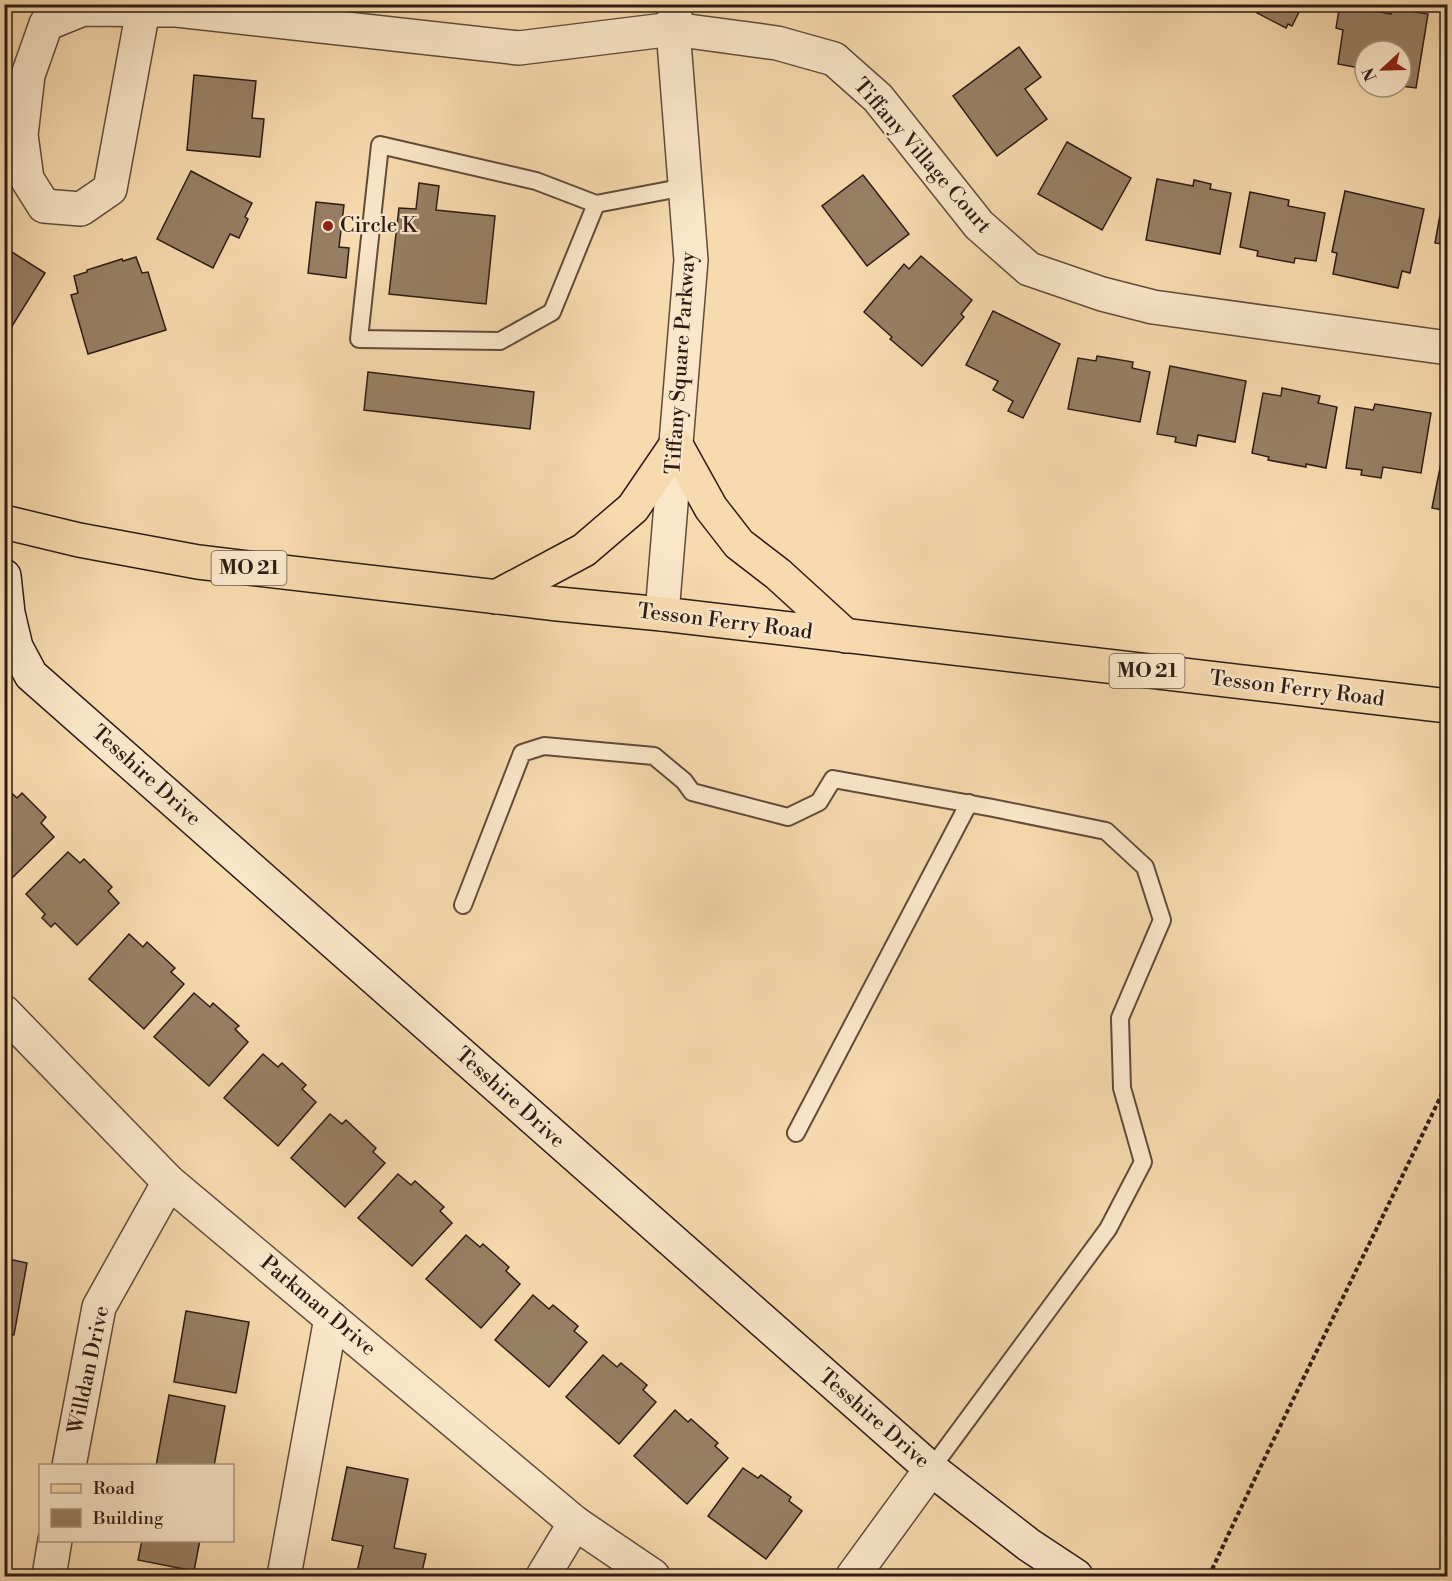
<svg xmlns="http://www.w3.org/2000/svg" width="1452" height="1581" viewBox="0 0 1452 1581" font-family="'Libre Bodoni',serif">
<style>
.building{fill:#977f64;stroke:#2e1c14;stroke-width:1.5}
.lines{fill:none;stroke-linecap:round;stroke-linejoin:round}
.lane-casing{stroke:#604c3a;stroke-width:20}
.street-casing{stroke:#604c3a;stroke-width:36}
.secondary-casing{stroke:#2e1c14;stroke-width:36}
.primary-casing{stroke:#2e1c14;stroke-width:36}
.path{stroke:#2e1c14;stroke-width:4;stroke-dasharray:4.5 3;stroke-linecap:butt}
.lane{stroke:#fae7ca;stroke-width:16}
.street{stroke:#fae7ca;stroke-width:33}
.secondary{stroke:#fae7ca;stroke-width:33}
.primary{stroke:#f7daae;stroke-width:33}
.poi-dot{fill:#8f2418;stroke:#fae7ca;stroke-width:2}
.labels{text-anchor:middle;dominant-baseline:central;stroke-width:4.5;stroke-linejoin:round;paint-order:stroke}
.shield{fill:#fae7ca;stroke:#6b594b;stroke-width:1.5}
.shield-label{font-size:20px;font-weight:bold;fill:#2e1c14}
.street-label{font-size:21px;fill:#2e1c14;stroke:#fae7ca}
.poi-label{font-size:21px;fill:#2e1c14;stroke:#fae7ca;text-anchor:start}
</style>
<rect width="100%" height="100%" fill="#f7daae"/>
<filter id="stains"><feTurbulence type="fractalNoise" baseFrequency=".00333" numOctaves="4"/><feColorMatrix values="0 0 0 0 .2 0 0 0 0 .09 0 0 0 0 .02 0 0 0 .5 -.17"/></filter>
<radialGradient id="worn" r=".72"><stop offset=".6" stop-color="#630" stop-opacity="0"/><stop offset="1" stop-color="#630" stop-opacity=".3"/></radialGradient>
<!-- building -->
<g class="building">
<polygon points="1250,4 1303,4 1292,26 1288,24 1286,28 1257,13 1259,9"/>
<polygon points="1340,4 1376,4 1375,11 1391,14 1392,8 1428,14 1416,88 1401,86 1401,51 1365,51 1365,69 1338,64 1343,30 1336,28"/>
<polygon points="1019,47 1041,77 1025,89 1047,119 997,156 953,96"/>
<polygon points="194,75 256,81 252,118 264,119 260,157 187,150"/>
<polygon points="1067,142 1131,178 1102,230 1038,194"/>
<polygon points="191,171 252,203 245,217 248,219 239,238 230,234 213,268 157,239"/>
<polygon points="863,175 909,234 867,266 822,206"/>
<polygon points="1157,179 1193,186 1194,180 1211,184 1210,189 1231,193 1220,254 1146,240"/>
<polygon points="1446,182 1448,182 1448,245 1435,243"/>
<polygon points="419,183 439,186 436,210 495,216 486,304 389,294 399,208 416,209"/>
<polygon points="1345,191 1424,209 1410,273 1402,271 1398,288 1333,274 1337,253 1332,252"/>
<polygon points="1250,192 1289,200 1288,206 1325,213 1316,261 1295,258 1294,263 1257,256 1258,251 1240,247"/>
<polygon points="316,202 344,205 339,247 349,248 346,278 308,273"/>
<polygon points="4,247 45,273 9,331 4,328"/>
<polygon points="921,256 972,300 961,314 964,317 922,366 890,339 892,337 864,312 904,264 909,269"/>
<polygon points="136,257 142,273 148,272 166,330 88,354 71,295 78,293 74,276 87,272 87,270 122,259 123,261"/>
<polygon points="993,311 1060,344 1023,418 1008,411 1013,401 993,390 998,381 966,365"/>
<polygon points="1097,356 1133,362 1132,368 1150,372 1140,422 1068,409 1078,358 1096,361"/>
<polygon points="1170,366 1246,381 1235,442 1198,435 1196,446 1175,442 1176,437 1157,434"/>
<polygon points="368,372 534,392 530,429 364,410"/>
<polygon points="1282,388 1320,396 1318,403 1337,407 1326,468 1306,464 1306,467 1268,460 1269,457 1252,453 1263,393 1281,396"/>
<polygon points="1375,404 1431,413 1421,473 1383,467 1381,478 1361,475 1362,470 1346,468 1355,407 1373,410"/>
<polygon points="1444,448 1448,449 1448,511 1432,508"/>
<polygon points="4,786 17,798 22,793 46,817 41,823 54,837 11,879 4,872"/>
<polygon points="68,852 80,863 84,859 112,887 108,891 119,903 77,945 55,923 51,927 42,918 45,914 26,894"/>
<polygon points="129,934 143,947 147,942 175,968 171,972 184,984 144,1029 89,979"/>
<polygon points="194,993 210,1007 213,1003 239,1026 235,1029 248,1042 209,1086 154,1037"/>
<polygon points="263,1054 278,1067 282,1063 306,1085 302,1089 316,1102 278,1146 224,1098"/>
<polygon points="330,1114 342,1124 346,1120 376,1148 373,1152 385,1163 345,1207 291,1158"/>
<polygon points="398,1174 411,1185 415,1181 444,1207 440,1211 452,1223 412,1266 358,1218"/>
<polygon points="466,1235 480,1247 483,1244 509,1267 506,1271 520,1284 481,1328 426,1279"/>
<polygon points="4,1258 27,1263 14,1335 4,1334"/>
<polygon points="533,1295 549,1309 553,1305 578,1326 574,1331 587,1342 549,1387 495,1340"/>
<polygon points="186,1311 249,1322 236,1393 174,1382"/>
<polygon points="4,1351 9,1352 4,1379"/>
<polygon points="603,1355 617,1367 621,1363 647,1385 643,1390 656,1402 619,1444 566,1397"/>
<polygon points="169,1395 225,1406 214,1466 156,1466"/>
<polygon points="675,1410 688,1422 691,1419 718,1443 715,1446 728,1458 687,1504 634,1456"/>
<polygon points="347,1467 408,1479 394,1548 426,1554 421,1576 356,1576 363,1546 332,1540"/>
<polygon points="743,1468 758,1478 761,1475 791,1497 789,1501 802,1511 766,1559 708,1516"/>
<polygon points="142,1540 200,1540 194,1571 138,1560"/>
</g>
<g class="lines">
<defs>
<g id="lane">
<polyline points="596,204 552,312 500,341 359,339 380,145 536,181 596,204 685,187"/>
<polyline points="463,905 522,753 544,746 654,756 684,781 692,792 788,817 819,802 833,779 993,808 1106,831 1145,867 1162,920 1120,1018 1122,1088 1143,1162 1108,1229 931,1469"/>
<polyline points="796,1133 969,803"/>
</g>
<g id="street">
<polyline points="143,10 110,189 81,209 44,206 27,179 21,135 28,75 46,24 83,9 177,10 519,48 673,29 777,43 834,59 878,98 979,225 1029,269 1102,294 1153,307 1448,348"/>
<polyline points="662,614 691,260 673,29 676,4"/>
<polyline points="4,1012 169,1182 575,1523 653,1576"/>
<polyline points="69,1466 99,1307 169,1182"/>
<polyline points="49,1576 55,1540"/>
<polyline points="284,1576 331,1318"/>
<polyline points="543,1576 575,1523"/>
<polyline points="853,1576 931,1469"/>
</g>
<polyline id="secondary" points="4,576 8,613 16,647 31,675 931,1469 1029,1545 1076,1576"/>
<g id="primary">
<polyline points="4,522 79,540 198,562 558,604 662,614 1448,706"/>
<polyline points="496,597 584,550 633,508 676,445 711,508 739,544 778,574 846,636"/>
</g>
</defs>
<!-- lane casing -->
<use href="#lane" class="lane-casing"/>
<!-- street casing -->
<use href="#street" class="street-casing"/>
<!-- secondary casing -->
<use href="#secondary" class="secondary-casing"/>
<!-- primary casing -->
<use href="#primary" class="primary-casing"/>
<!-- path -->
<path class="path" d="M 1209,1576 C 1286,1410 1369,1247 1448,1081"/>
<!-- lane -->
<use href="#lane" class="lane"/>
<!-- street -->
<use href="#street" class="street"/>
<!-- secondary -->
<use href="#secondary" class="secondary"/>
<!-- primary -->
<use href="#primary" class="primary"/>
</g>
<!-- markers -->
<circle class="poi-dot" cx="328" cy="226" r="6"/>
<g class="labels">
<!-- shield labels -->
<g class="shield">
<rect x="211.5" y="551" width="75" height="34" rx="4.5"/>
<rect x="1109.5" y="654" width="75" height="34" rx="4.5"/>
</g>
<g class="shield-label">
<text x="249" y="568">MO 21</text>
<text x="1147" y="671">MO 21</text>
</g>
<!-- street labels -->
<g class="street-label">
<text transform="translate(922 156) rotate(49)">Tiffany Village Court</text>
<text transform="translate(681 363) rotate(-86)">Tiffany Square Parkway</text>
<text transform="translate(725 622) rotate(7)">Tesson Ferry Road</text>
<text transform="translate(1297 689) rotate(7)">Tesson Ferry Road</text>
<text transform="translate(146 776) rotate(42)">Tesshire Drive</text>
<text transform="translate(510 1098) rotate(42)">Tesshire Drive</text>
<text transform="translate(318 1306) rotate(40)">Parkman Drive</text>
<text transform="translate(89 1370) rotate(-78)">Willdan Drive</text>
<text transform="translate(874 1419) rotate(41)">Tesshire Drive</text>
</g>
<!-- poi labels -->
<g class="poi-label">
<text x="340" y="226">Circle K</text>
</g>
</g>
<!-- margin -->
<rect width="1452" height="1581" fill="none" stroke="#f7daae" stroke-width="24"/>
<rect x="6" y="6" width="1440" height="1569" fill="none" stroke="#2e1c14" stroke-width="3"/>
<rect x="12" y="12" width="1428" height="1557" fill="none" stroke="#2e1c14" stroke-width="1.5"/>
<!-- legend -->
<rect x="39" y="1464" width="195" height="78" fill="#fae7ca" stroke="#a89681" stroke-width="1.5"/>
<rect x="51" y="1484" width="30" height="9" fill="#f7daae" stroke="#a89681" stroke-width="1.5"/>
<text x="93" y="1494" font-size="18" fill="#2e1c14">Road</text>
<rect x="51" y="1509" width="30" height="18" fill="#977f64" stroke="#a89681" stroke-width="1.5"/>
<text x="93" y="1524" font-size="18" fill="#2e1c14">Building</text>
<!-- north arrow -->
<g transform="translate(1383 69) rotate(248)"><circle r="28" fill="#fae7ca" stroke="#a89681" stroke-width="1.5"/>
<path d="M0-4.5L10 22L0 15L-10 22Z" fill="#8f2418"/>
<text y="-9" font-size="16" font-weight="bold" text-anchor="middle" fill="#2e1c14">N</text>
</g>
<rect width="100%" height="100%" filter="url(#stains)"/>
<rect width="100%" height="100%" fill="url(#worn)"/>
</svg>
